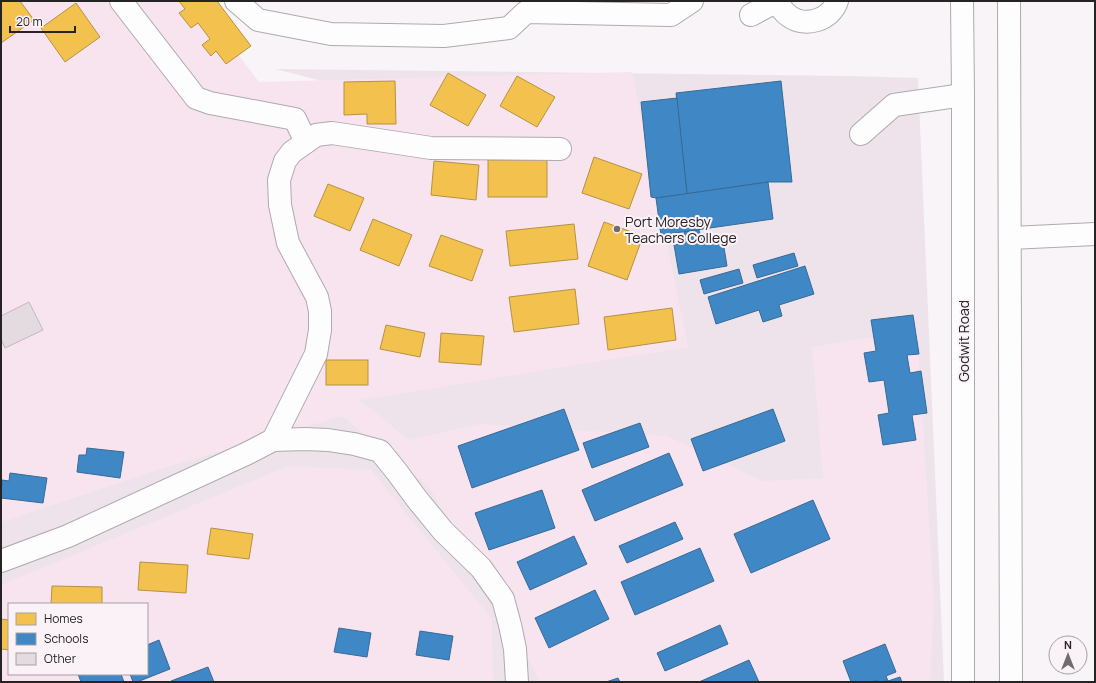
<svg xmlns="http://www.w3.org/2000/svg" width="1096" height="683" viewBox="0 0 1096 683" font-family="Manrope,sans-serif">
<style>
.built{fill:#eee3ea;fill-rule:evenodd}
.green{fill:#f7e4ef;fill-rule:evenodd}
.homes{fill:#f2c14e;stroke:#b59242}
.schools{fill:#3f88c5;stroke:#386a95}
.building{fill:#e4dbe1;stroke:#bebabc}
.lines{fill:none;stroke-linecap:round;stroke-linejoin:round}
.minor-casing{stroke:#aeaaad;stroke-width:24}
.secondary-casing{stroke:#aeaaad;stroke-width:24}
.minor{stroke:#fefdfe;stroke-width:22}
.secondary{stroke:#fefdfe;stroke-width:22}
.poi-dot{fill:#706c6e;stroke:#fbf2f7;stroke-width:1.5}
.labels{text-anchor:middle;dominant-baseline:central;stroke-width:4;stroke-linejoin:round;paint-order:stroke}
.poi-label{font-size:14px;fill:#262325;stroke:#fbf2f7;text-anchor:start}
.street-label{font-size:14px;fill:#262325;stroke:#fbf2f7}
</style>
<rect width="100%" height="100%" fill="#f9f4f7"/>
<!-- built -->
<path class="built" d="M 275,69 L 851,76 L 918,78 L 944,682 L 1,682 L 1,412 L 300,379 L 318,80 ZM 9,604 L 147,604 L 147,674 L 9,674 Z"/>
<!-- green -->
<g class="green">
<polygon points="1,1 197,1 259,82 632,72 688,347 360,400 409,440 479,424 667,436 763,481 823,478 812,347 917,330 934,600 930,682 539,682 537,675 429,487 342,416 170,466 1,522"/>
<path d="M 288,466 L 371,470 L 492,619 L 493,682 L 1,682 L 1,585 ZM 9,604 L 147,604 L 147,674 L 9,674 Z"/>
</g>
<!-- homes -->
<g class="homes">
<polygon points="1,1 20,1 34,20 1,43"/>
<polygon points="179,1 217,1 251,46 226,64 216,51 211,56 202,45 210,39 198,23 191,28 179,13 185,9"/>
<polygon points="76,3 100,37 65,62 41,28"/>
<polygon points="448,73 486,95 468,126 430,105"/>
<polygon points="517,76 555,97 537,127 500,106"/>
<polygon points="395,81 396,124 367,124 367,114 344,115 344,82"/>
<polygon points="594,157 642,174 629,209 582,193"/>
<rect x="488" y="160" width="59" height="37"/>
<polygon points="434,161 479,165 476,200 431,195"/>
<polygon points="328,184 364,198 350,231 314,216"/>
<polygon points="373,219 412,235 399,266 360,250"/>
<polygon points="604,222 643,236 627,280 588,266"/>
<polygon points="574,224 578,259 510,266 506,231"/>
<polygon points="441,235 483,250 472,281 429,266"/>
<polygon points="575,289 579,324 514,332 509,297"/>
<polygon points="672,308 676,340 608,350 604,317"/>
<polygon points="386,325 425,333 420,357 380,349"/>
<polygon points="441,333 484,336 481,365 439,362"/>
<rect x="326" y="360" width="42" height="25"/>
<polygon points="211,528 253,534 249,559 207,554"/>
<polygon points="140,562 188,565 186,593 138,590"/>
<polygon points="52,586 102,587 102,604 51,604"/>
<polygon points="1,619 9,620 9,650 1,649"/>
</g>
<!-- schools -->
<g class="schools">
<polygon points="781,81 792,182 768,182 687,194 676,93"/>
<polygon points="677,98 687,194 656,198 651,197 641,102"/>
<polygon points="768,182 773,219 661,235 656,198"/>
<polygon points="699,230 701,238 722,235 727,266 679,274 674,245 686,243 684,232"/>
<polygon points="794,253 798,266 757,278 753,265"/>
<polygon points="805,266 814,294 779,305 782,316 763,322 759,310 716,324 708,297"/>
<polygon points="739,269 743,283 704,294 700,280"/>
<polygon points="913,315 919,354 907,355 910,373 921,371 927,413 912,415 916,440 883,445 878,415 889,413 884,380 869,382 864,353 876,351 871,320"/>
<polygon points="564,409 579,450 472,488 458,446"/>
<polygon points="773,409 785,441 703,471 691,439"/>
<polygon points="640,423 649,447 592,468 583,443"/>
<polygon points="87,448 124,452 120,478 77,472 79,455 86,455"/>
<polygon points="669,453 683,485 595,521 582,490"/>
<polygon points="10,473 47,478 43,503 1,498 2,480 9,481"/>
<polygon points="542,490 555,528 489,550 475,513"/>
<polygon points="813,500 830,539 751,573 734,534"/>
<polygon points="675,522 683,539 627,563 619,546"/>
<polygon points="574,536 587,564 530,590 517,562"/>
<polygon points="700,548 714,581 635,615 621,582"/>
<polygon points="595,590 609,619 549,648 535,618"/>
<polygon points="720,625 728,644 665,671 657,653"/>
<polygon points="339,628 371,633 367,657 334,652"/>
<polygon points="420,631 453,636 449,660 416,655"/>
<polygon points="159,640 170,669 137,682 133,682 130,674 147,674 147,645"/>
<polygon points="885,644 896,672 886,676 888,681 877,682 877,680 872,682 851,682 843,661"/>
<polygon points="749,660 759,682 699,682"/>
<polygon points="208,667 214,682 171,682 171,681"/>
<polygon points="78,674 121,674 124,682 81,682"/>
<polygon points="900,677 902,682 887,682 888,681"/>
<polygon points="618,678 620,682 606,682"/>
</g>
<!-- building -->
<polygon class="building" points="29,302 43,330 5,348 1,339 1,316"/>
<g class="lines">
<defs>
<g id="minor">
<polyline points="121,1 196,98 210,103 295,119 306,142"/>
<polyline points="236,1 258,20 331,34 444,36 509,28 526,12 671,15 692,1"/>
<path d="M 777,1 C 780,7 783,12 789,16 C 805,28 831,20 837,1"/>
<polyline points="751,15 777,1"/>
<polyline points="861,134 894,105 963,95"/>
<polyline points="1010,238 1095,234"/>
<polyline points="273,440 316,354 320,330 320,311 317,297 288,243 280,205 279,180 285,161 292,152 316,135 332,133 431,148 560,149"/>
<polyline points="1,561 68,536 248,453 273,440 305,439 328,440 354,444 380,451 397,472 416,498 443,531 481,568 503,599 510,625 515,649 517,682"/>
</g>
<g id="secondary">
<polyline points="962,1 963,95 963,682"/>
<polyline points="1009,1 1011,682"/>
</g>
</defs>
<!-- minor casing -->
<use href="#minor" class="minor-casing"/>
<!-- secondary casing -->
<use href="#secondary" class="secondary-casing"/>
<!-- minor -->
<use href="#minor" class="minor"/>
<!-- secondary -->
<use href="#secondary" class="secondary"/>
</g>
<!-- markers -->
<circle class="poi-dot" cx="617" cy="229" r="4"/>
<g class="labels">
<!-- poi labels -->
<g class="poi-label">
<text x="625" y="221">Port Moresby<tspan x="625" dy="16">Teachers College</tspan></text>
</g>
<!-- street labels -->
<g class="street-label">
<text transform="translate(963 341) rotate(-90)">Godwit Road</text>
</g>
</g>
<!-- border -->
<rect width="1096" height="683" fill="none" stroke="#262325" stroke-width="4"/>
<!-- legend -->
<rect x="8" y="603" width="140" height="72" fill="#fbf2f7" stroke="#a69fa3"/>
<rect x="16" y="613" width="20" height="12" fill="#f2c14e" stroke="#a69fa3"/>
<text x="44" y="623" font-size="12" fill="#262325">Homes</text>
<rect x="16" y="633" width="20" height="12" fill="#3f88c5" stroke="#a69fa3"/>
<text x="44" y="643" font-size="12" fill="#262325">Schools</text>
<rect x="16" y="653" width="20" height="12" fill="#e4dbe1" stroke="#a69fa3"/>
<text x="44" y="663" font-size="12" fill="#262325">Other</text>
<!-- north arrow -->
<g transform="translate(1068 655)"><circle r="19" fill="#fbf2f7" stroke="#a69fa3"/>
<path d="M0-3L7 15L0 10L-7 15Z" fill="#706c6e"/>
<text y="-6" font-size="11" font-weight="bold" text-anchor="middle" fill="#262325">N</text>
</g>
<!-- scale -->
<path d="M10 26v6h65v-6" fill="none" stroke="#262325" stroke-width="2"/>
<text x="16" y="26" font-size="12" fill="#262325" stroke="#fbf2f7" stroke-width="3" paint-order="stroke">20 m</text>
</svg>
